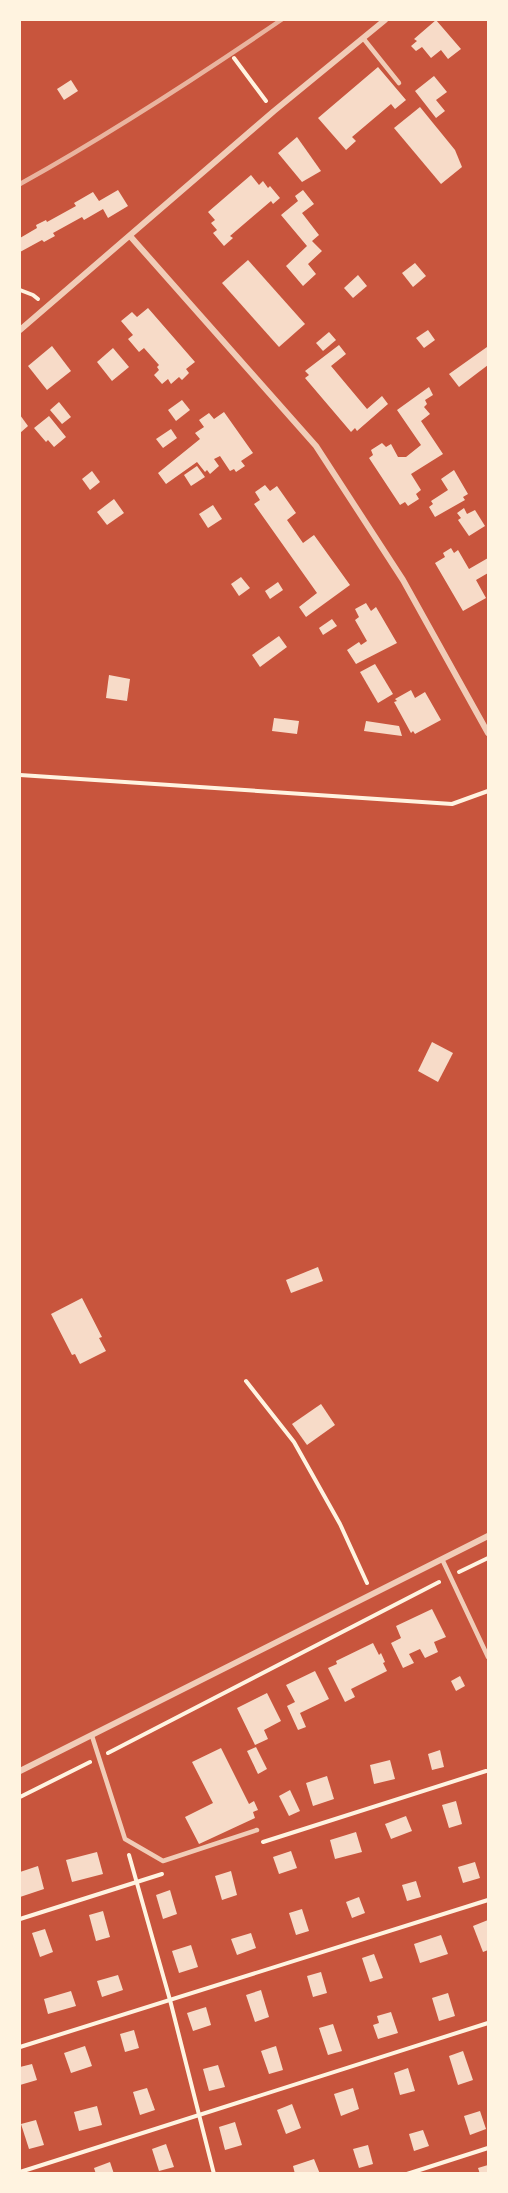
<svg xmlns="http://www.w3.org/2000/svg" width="508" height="2193" viewBox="0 0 508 2193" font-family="Karla,sans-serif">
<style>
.building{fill:#f7dbc8}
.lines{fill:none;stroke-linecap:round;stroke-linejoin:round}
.path{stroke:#fff3e0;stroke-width:4}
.service{stroke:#f1ccb7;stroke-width:4.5}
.minor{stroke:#f1ccb7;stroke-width:6}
.rail{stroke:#e9b49f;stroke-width:4.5}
</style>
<rect width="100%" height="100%" fill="#c8553d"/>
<!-- building -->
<g class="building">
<polygon points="436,20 461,49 448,59 441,50 431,58 422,47 416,51 411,46 417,41 414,39"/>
<polygon points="378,67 406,100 395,109 391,104 352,137 356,141 346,150 318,118"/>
<polygon points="434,76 447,92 436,100 445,111 436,118 415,91"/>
<polygon points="71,80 78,91 64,100 57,89"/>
<polygon points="420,107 455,150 462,167 441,184 394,128"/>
<polygon points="297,137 321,171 302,182 278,153"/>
<polygon points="251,175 259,185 263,181 268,188 270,186 280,198 273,204 271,201 230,236 233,238 224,246 213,233 217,230 211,223 215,220 208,212"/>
<polygon points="118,190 128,206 108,218 103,209 84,220 82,217 53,233 55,236 44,242 42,240 20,252 20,238 37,228 36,225 46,220 47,222 76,206 74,203 93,192 99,201"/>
<polygon points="303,190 314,204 302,213 319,235 312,241 322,251 308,264 316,274 303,286 286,266 307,246 281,215 298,201 295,196"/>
<polygon points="248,260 305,324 279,347 222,283"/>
<polygon points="415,263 426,276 413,287 402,273"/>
<polygon points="358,275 367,286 353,298 344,288"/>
<polygon points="148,308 195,362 186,369 189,373 182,380 179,377 171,384 168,379 162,384 154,375 159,370 157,367 159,365 144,348 139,352 128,339 133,335 121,321 132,312 137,317"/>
<polygon points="428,330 435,340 424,348 416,338"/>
<polygon points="329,332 336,340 323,351 316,343"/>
<polygon points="339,345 346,354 331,366 367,409 382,396 388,404 357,431 355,428 351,432 305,378 309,375 305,371"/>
<polygon points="52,346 71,371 47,390 28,366"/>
<polygon points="487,347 488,365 459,387 449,374"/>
<polygon points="113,348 129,367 112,381 97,362"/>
<polygon points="429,387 433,395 425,400 427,404 424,407 430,414 421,421 443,454 411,474 421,490 416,494 419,499 408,506 405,502 400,505 369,458 373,455 371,450 382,443 386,447 391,444 398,457 406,457 421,445 397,410"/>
<polygon points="182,400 190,410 176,421 168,410"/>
<polygon points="59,402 71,417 62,424 50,410"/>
<polygon points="224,412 253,453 241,461 245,466 236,472 234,469 230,471 220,456 214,459 219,466 210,474 207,470 205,472 197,462 166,484 158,473 200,439 195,433 204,427 199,420 209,413 214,419"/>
<polygon points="20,415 28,426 20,433"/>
<polygon points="49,416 66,437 54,447 48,440 46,442 34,428"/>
<polygon points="171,429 177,438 163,448 156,439"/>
<polygon points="197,466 205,477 191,486 184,475"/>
<polygon points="454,470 468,494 463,497 465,500 435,517 429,507 433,504 431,501 448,490 441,479"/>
<polygon points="92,471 100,482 90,490 82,479"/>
<polygon points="265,485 270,491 277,486 296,513 287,520 303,543 314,535 350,585 306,617 299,607 317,593 254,504 260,500 255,492"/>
<polygon points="114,499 124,513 107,525 97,512"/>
<polygon points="213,505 222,519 208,528 199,514"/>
<polygon points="464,508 467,514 475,510 485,526 469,536 458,520 461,518 457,513"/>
<polygon points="451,548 454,553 458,550 469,569 488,558 488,573 476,580 486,598 463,611 435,563 445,557 443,553"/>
<polygon points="241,577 250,588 239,596 231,584"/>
<polygon points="278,582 283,590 270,599 265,591"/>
<polygon points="366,603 371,611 376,607 397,643 356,664 347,650 359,642 361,645 367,641 355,620 359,617 355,609"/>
<polygon points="332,619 337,626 323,635 319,628"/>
<polygon points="279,636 287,647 260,667 252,655"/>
<polygon points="375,664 393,694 378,703 360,672"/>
<polygon points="109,675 130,679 127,701 106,698"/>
<polygon points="411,690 415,698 425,692 441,720 415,734 413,731 411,733 394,702 397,701 395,699"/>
<polygon points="274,718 299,721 297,734 272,731"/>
<polygon points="366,721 399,726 402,736 364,731"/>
<polygon points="432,1042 453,1053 438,1082 418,1071"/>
<polygon points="318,1267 323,1281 291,1293 286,1280"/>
<polygon points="82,1298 102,1337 99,1338 106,1351 80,1364 75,1354 72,1355 51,1314"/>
<polygon points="321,1404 335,1425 307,1445 292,1424"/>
<polygon points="432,1609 446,1637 434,1642 438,1652 425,1658 420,1649 409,1654 414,1663 403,1668 391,1643 401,1638 396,1626"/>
<polygon points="373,1643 379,1655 381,1653 385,1662 383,1663 387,1671 351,1689 355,1697 345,1702 328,1668 337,1664 336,1661"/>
<polygon points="315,1671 329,1699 300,1713 306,1727 298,1730 287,1706 295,1702 286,1685"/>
<polygon points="460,1676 465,1686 456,1691 451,1681"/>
<polygon points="267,1693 281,1721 264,1730 268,1739 255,1745 237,1708"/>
<polygon points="256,1747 267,1769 258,1774 247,1751"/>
<polygon points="221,1748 249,1804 254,1801 258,1810 253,1812 255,1818 199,1844 185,1817 213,1803 192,1762"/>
<polygon points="440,1750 444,1767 432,1770 428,1754"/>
<polygon points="390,1760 395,1779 374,1784 370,1765"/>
<polygon points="327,1776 334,1799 313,1806 306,1783"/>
<polygon points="290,1790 300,1811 289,1816 279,1796"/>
<polygon points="456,1801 462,1824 449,1828 442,1805"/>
<polygon points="406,1816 412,1831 391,1839 385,1824"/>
<polygon points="356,1832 362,1852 335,1859 330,1840"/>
<polygon points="291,1851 297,1868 279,1874 273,1857"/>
<polygon points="97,1852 103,1874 72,1882 66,1860"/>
<polygon points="475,1862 480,1878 463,1883 458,1867"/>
<polygon points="38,1866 44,1889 20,1897 20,1872"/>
<polygon points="231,1871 237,1895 222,1900 215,1876"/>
<polygon points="416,1881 421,1897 407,1901 402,1885"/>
<polygon points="170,1890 177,1914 163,1919 156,1895"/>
<polygon points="359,1897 365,1913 352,1918 346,1902"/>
<polygon points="302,1909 309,1931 296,1935 289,1913"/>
<polygon points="103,1911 110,1937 96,1941 89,1915"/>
<polygon points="488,1920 488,1950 483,1952 473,1926"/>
<polygon points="45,1929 53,1952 40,1957 32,1933"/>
<polygon points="251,1933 256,1948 237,1955 231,1939"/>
<polygon points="441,1935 448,1954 420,1963 414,1944"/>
<polygon points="191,1945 198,1967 179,1973 172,1951"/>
<polygon points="374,1954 383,1978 370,1982 362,1958"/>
<polygon points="321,1972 327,1993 313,1997 307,1976"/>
<polygon points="118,1975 123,1990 102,1997 97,1981"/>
<polygon points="261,1990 269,2017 255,2022 246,1995"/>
<polygon points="71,1991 76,2006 48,2014 44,1999"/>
<polygon points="448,1993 455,2016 439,2021 432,1998"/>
<polygon points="206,2007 211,2025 193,2031 187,2013"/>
<polygon points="391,2012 398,2033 378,2039 373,2025 379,2023 377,2016"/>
<polygon points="333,2024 342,2051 328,2055 319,2028"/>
<polygon points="134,2030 139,2048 125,2052 120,2034"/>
<polygon points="85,2046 92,2066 71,2073 64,2053"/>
<polygon points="276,2046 283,2070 269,2074 261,2051"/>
<polygon points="463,2051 473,2080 458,2085 449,2056"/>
<polygon points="32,2064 37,2080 20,2085 20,2067"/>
<polygon points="218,2065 225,2087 209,2091 203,2069"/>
<polygon points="408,2068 415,2091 400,2095 394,2073"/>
<polygon points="147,2088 155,2110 140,2115 133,2092"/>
<polygon points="353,2088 359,2109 341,2116 334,2094"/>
<polygon points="292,2104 301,2128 286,2134 277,2110"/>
<polygon points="97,2106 102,2125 79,2131 74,2112"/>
<polygon points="480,2111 486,2129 470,2135 464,2116"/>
<polygon points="36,2120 44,2145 29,2149 21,2124"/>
<polygon points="235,2122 242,2145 225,2150 219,2127"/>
<polygon points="423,2130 429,2146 414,2151 409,2134"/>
<polygon points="166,2144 174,2167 159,2171 152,2149"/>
<polygon points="368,2145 373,2164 359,2168 353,2149"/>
<polygon points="314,2159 320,2174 295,2174 293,2166"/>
<polygon points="110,2162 114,2174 96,2174 94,2168"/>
<polygon points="488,2165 488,2174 480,2174 478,2168"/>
</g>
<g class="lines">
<!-- path -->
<g class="path">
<polyline points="234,58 266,101"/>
<polyline points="20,290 33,295 38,299"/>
<polyline points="20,775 452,804 488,791"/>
<polyline points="246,1381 294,1442 340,1524 367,1583"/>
<polyline points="459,1572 488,1558"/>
<polyline points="108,1753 439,1582"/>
<polyline points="20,1797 90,1762"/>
<polyline points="263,1842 486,1771"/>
<polyline points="129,1855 170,2000 214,2174"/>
<polyline points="20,1919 162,1874"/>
<polyline points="20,2047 488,1900"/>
<polyline points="20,2172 488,2023"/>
<polyline points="407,2174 488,2148"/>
</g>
<!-- service -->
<g class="service">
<polyline points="363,38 399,83"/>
<polyline points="442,1559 488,1657"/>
<polyline points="92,1736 125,1839 163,1861 257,1830"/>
</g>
<!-- minor -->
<g class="minor">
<polyline points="130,236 316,446 403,580 488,733"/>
<polyline points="20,330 274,111 385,20"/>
<polyline points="20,1771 488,1536"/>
</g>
<!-- rail -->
<path class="rail" d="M 20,184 C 110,134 196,78 281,20"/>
</g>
<!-- border -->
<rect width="508" height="2193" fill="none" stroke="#fff3e0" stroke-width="42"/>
</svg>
